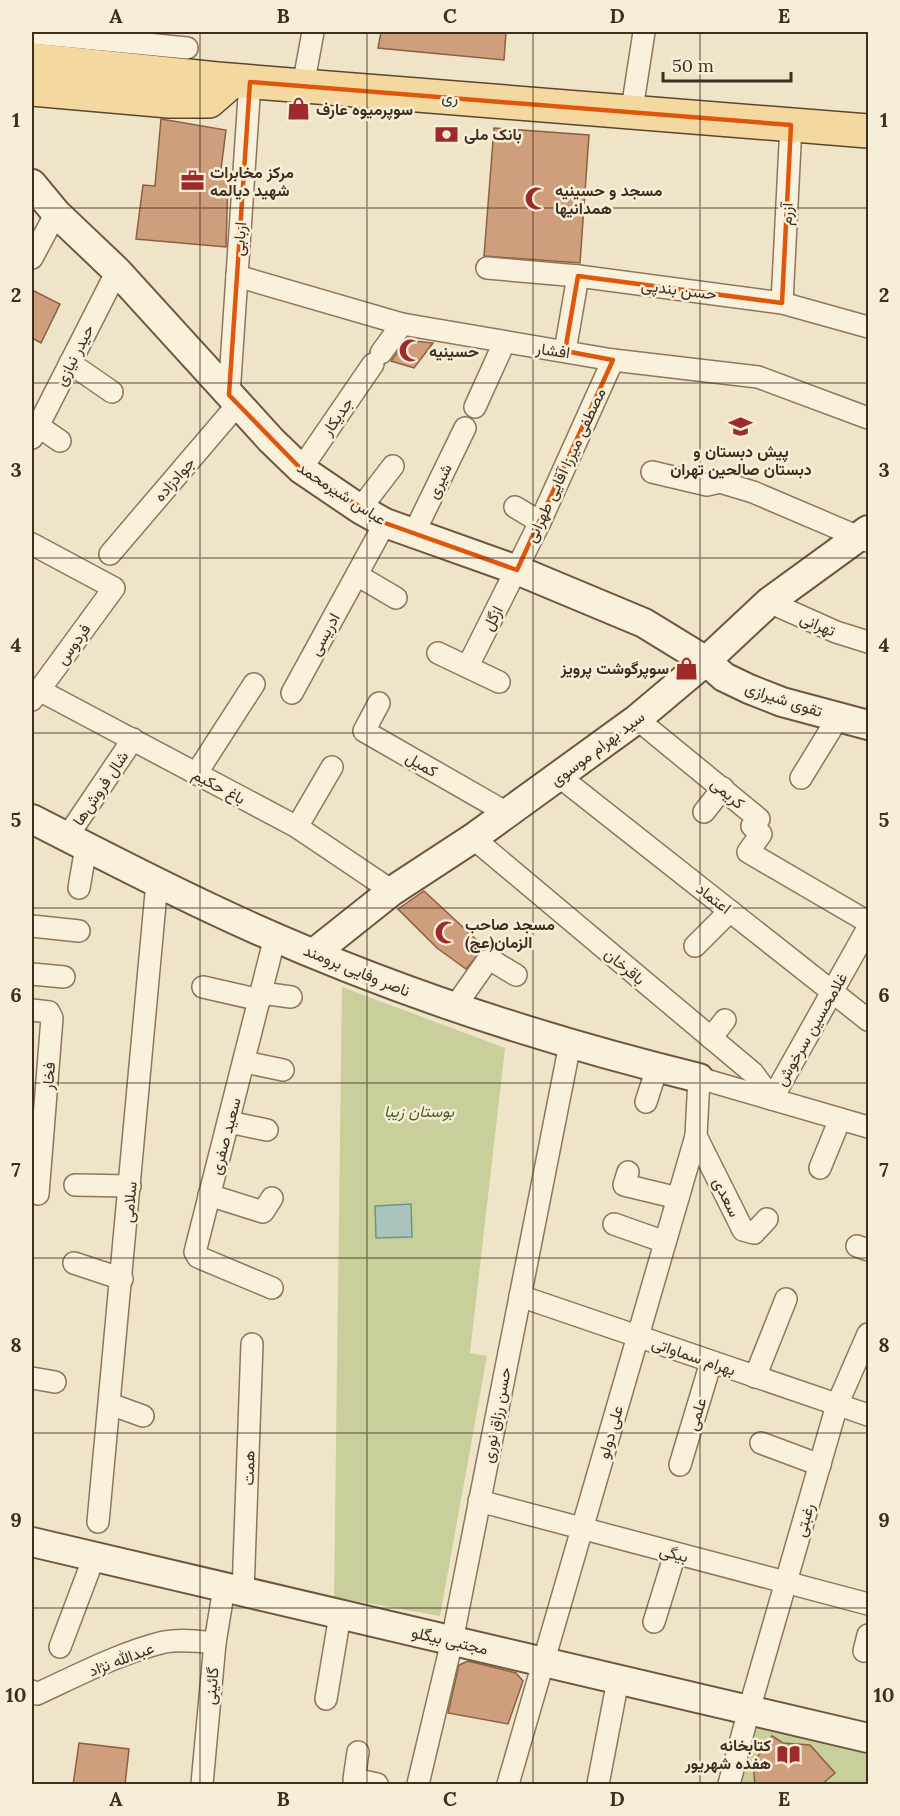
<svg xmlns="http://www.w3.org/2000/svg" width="900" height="1816" viewBox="0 0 900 1816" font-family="Lora,Vazirmatn,serif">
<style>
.green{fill:#c9cf9b}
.water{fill:#a9c4bc;stroke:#6f938a;stroke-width:1.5}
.building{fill:#cf9f7d;stroke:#8d5f41;stroke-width:1.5}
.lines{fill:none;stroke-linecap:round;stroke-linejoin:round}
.street-casing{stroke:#8d765c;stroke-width:24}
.secondary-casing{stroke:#6f573f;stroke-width:32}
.primary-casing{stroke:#5b4430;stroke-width:36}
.street{stroke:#faf1dc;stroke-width:21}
.secondary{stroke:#faf1dc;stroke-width:28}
.primary{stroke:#f3d9a0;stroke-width:33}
.marked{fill:none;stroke:#df570d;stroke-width:4.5;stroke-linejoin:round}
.grid{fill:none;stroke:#3d2e20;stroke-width:1.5;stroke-opacity:0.55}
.labels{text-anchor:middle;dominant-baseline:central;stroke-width:5;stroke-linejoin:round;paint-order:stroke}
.street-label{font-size:16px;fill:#3d2e20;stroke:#f7eed8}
.poi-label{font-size:16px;font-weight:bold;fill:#3d2e20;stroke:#f7eed8;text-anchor:start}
.park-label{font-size:16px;font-style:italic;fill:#4d5a26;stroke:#f7eed8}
.neatline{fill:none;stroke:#3d2e20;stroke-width:2}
.grid-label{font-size:20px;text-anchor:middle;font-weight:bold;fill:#3d2e20}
</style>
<rect width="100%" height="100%" fill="#f0e4c8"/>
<!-- green -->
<g class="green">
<polygon points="342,987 505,1048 470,1353 487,1356 440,1616 334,1597"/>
<polygon points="757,1721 868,1750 868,1784 739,1784"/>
</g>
<!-- water -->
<polygon class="water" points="411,1204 412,1237 376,1238 375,1206"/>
<!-- building -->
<g class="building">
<polygon points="381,32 506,32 504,60 378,48"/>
<polygon points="161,119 226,130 220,177 228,178 226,247 136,239 143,185 155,186"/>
<polygon points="494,128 589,135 580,263 484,256"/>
<polygon points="32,290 60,304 41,343 32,338"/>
<polygon points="406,340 433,343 414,368 391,361"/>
<polygon points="424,891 481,944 479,948 482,950 466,969 437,948 398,909"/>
<polygon points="468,1661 516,1673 523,1681 508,1724 448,1713 459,1665"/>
<polygon points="772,1736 783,1743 810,1745 835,1773 821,1785 755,1785 753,1763"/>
<polygon points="79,1743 129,1749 125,1785 73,1785"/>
</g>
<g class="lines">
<defs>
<g id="street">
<polyline points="32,33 187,48"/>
<polyline points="303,86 313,32"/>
<polyline points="633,103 644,32"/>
<polyline points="32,258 56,213"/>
<polyline points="487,268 578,276 782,303 868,327"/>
<polyline points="237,276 402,324 613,360 758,377 868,418"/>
<polyline points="782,303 791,125"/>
<polyline points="565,351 578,276"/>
<polyline points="381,353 402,324"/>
<polyline points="70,363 112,392"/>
<polyline points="229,395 250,82"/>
<polyline points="475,407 504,343"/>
<polyline points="38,426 60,441"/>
<polyline points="32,438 117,271"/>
<polyline points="301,469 373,364"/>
<polyline points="652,472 707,485 720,482 753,492 868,541"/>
<polyline points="515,507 540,522"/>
<polyline points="360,509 393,466"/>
<polyline points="414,533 465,428"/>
<polyline points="32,544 114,588 32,700"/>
<polyline points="110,554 238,404"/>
<polyline points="357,575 396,598"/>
<polyline points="769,602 836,632 868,642"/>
<polyline points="438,653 499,682"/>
<polyline points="468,666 540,522 613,360"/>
<polyline points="39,690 297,827 392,891"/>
<polyline points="292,693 385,523"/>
<polyline points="379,703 364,731 507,813"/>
<polyline points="637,719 759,819 752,826 761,834 748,852 868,922"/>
<polyline points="196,774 254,684"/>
<polyline points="560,777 868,1020"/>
<polyline points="801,778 839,716"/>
<polyline points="704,812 723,788"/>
<polyline points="297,827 332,767"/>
<polyline points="67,837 133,739"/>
<polyline points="473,838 753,1073 772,1099 868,928"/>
<polyline points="79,888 86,847"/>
<polyline points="32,926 79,931"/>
<polyline points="695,946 730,911"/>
<polyline points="32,974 64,977"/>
<polyline points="203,987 260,1000"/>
<polyline points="262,993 291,997"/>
<polyline points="454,1008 487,961 491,960 516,975"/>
<polyline points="32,1010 49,1012 52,1018 38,1194"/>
<polyline points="711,1038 725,1020"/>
<polyline points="245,1062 283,1070"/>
<polyline points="646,1102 657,1068"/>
<polyline points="229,1122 267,1130"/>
<polyline points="696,1136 743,1230 754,1233 767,1219"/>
<polyline points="820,1168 840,1119"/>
<polyline points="628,1172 624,1185 678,1198"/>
<polyline points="75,1185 130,1186"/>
<polyline points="209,1195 263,1212 272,1198"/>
<polyline points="614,1224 665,1242"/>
<polyline points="857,1246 868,1250"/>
<polyline points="74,1263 122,1279"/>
<polyline points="272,1288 198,1257 195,1252 275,937"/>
<polyline points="520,1296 868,1415"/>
<polyline points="755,1377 786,1299"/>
<polyline points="32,1378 55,1382"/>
<polyline points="110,1404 143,1416"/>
<polyline points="761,1443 820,1465"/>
<polyline points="680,1465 711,1362"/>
<polyline points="479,1501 868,1604"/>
<polyline points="98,1522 157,882"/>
<polyline points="243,1592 252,1344"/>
<polyline points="654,1622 675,1554"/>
<polyline points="60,1647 94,1557"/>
<polyline points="864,1651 868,1635"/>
<path d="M 32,1691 L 37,1694 C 78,1675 120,1653 164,1642 C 180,1639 198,1641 215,1643"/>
<polyline points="326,1699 340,1615"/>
<polyline points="749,1710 837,1405 868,1334"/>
<polyline points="358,1752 354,1779 377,1784"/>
<polyline points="202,1784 215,1643 224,1588"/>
<polyline points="418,1784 452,1641 570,1044"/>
<polyline points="508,1784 696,1136 699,1078 868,1127"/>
<polyline points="598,1784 618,1680"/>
<polyline points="729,1784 745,1725"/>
</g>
<g id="secondary">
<polyline points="32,184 56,213 117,271 271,440 301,469 360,509 385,523 517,570 644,623 706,661 724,677 749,689 782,702 868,725"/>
<path d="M 32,819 C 91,849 150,880 210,908 C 366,982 531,1037 699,1078"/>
<polyline points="314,953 392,891 473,838 637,719 706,661 769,602 868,530"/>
<polyline points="32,1542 868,1738"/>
</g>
<g id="primary">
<polyline points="32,60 217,79 868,131"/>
<polyline points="32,89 169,101 209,101 232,81"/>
</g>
</defs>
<!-- street casing -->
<use href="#street" class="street-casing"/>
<!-- secondary casing -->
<use href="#secondary" class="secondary-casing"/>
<!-- primary casing -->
<use href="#primary" class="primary-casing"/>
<!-- street -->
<use href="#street" class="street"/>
<!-- secondary -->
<use href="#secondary" class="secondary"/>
<!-- primary -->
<use href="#primary" class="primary"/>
</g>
<!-- marked area -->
<path class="marked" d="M 250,82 L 791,125 L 782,303 L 578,276 L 565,351 L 613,360 L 517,570 L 385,523 L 301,469 L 229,395 Z"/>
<!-- grid -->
<path class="grid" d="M 200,32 L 200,1784M 367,32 L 367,1784M 533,32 L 533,1784M 700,32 L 700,1784M 32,208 L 868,208M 32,383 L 868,383M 32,558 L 868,558M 32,733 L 868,733M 32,908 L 868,908M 32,1083 L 868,1083M 32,1258 L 868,1258M 32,1433 L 868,1433M 32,1608 L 868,1608"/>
<!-- icons -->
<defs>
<symbol id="shop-bare" viewBox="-9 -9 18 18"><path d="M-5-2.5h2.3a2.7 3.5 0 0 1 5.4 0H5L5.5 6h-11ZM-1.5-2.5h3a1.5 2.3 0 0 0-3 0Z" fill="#9e2a2b" stroke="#f7eed8" stroke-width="2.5" paint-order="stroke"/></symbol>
<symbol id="bank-bare" viewBox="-9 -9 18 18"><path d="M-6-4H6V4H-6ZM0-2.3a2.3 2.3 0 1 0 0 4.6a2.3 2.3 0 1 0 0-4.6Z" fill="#9e2a2b" stroke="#f7eed8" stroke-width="2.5" paint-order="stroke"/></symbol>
<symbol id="office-bare" viewBox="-9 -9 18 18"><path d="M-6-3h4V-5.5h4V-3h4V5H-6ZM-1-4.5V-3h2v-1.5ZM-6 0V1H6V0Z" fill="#9e2a2b" stroke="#f7eed8" stroke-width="2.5" paint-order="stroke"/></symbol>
<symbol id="mosque-bare" viewBox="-9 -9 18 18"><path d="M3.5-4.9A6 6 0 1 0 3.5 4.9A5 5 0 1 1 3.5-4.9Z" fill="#9e2a2b" stroke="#f7eed8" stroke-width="2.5" paint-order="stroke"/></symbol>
<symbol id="school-bare" viewBox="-9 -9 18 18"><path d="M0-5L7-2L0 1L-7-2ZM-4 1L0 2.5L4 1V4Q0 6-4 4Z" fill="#9e2a2b" stroke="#f7eed8" stroke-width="2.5" paint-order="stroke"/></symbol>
<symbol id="library-bare" viewBox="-9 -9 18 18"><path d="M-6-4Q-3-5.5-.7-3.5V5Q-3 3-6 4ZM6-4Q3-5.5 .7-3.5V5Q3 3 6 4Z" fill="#9e2a2b" stroke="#f7eed8" stroke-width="2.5" paint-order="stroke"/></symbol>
</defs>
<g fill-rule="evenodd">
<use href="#shop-bare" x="282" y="92" width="33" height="33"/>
<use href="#bank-bare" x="430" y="118" width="33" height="33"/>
<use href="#office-bare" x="176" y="164" width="33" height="33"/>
<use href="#mosque-bare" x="520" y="182" width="33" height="33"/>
<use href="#mosque-bare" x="394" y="334" width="33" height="33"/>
<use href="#school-bare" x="724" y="410" width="33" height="33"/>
<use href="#shop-bare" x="670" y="652" width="33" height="33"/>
<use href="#mosque-bare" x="430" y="916" width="33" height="33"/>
<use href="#library-bare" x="772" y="1738" width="33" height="33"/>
</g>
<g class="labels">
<!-- street labels -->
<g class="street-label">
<text transform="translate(450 97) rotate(5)">ری</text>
<text transform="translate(786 214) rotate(-87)">آزرم</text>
<text transform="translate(239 239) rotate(-86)">اربابی</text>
<text transform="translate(679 289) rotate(7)">حسن بندپی</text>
<text transform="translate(553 350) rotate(8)">افشار</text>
<text transform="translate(74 355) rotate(-63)">حیدر نیازی</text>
<text transform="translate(337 416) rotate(-55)">جدیکار</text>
<text transform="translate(565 465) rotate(-65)">مصطفی میرزا آقایی طهرانی</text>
<text transform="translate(174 479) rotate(-49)">جوادزاده</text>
<text transform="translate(439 481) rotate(-64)">شیری</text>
<text transform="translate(342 493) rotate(33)">عباس شیرمحمد</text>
<text transform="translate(492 618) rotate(-63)">ازگل</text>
<text transform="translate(818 624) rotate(23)">تهرانی</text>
<text transform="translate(324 634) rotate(-61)">ادریسی</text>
<text transform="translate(73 644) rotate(-54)">فردوس</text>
<text transform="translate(784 699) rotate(18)">تقوی شیرازی</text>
<text transform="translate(597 748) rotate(-37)">سید بهرام موسوی</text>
<text transform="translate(422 764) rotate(30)">کمیل</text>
<text transform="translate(219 786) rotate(28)">باغ حکیم</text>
<text transform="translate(100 788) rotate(-56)">شال فروش‌ها</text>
<text transform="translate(728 793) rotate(40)">کریمی</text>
<text transform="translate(714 898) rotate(38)">اعتماد</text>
<text transform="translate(625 966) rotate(40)">باقرخان</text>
<text transform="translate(357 970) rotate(22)">ناصر وفایی برومند</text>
<text transform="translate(811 1029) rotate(-60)">غلامحسین سرخوش</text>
<text transform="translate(48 1076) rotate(-86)">فخار</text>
<text transform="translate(225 1136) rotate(-75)">سعید صفری</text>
<text transform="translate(727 1197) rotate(64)">سعدی</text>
<text transform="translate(129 1202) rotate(-85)">سلامی</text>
<text transform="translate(694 1356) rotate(19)">بهرام سماواتی</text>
<text transform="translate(696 1414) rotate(-73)">علمی</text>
<text transform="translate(496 1415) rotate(-79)">حسن رزاق نوری</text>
<text transform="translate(610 1432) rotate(-74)">علی دولو</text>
<text transform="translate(248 1468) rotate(-88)">همت</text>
<text transform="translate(804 1520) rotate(-74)">رغبتی</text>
<text transform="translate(674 1553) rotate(15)">بیگی</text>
<text transform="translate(450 1640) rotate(13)">مجتبی بیگلو</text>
<text transform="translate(121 1659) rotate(-21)">عبدالله نژاد</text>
<text transform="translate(211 1686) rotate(-85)">گائینی</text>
</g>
<!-- poi labels -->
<g class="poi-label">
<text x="316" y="109">سوپرمیوه عارف</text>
<text x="464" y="134">بانک ملی</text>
<text x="210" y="172">مرکز مخابرات<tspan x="210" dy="18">شهید دیالمه</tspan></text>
<text x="555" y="190">مسجد و حسینیه<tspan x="555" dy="18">همدانیها</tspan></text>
<text x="429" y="351">حسینیه</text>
<text x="741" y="451" text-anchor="middle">پیش دبستان و<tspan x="741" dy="18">دبستان صالحین تهران</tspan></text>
<text x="669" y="668" text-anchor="end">سوپرگوشت پرویز</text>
<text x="465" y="924">مسجد صاحب<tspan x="465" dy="18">الزمان(عج)</tspan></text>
<text x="771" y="1745" text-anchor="end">کتابخانه<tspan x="771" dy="18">هفده شهریور</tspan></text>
</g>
<!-- park labels -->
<g class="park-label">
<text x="419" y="1111">بوستان زیبا</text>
</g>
</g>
<!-- border -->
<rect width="900" height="1816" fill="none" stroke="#f7eed8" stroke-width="66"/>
<!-- scale -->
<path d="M663 72v9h128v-9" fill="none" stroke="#3d2e20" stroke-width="3"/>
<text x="672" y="72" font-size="18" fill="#3d2e20" stroke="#f7eed8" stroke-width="4.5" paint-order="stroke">50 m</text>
<rect x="33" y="33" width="834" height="1750" class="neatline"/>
<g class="grid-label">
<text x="116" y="23">A</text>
<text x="283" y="23">B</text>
<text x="450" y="23">C</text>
<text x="617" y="23">D</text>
<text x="784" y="23">E</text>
<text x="16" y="127">1</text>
<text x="884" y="127">1</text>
<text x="16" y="302">2</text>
<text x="884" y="302">2</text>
<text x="16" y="477">3</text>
<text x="884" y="477">3</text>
<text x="16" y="652">4</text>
<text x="884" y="652">4</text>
<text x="16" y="827">5</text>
<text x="884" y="827">5</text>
<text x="16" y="1002">6</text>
<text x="884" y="1002">6</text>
<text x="16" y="1177">7</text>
<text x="884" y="1177">7</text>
<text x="16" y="1352">8</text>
<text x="884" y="1352">8</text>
<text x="16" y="1527">9</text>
<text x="884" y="1527">9</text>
<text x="16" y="1702">10</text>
<text x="884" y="1702">10</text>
<text x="116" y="1806">A</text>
<text x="283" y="1806">B</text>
<text x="450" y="1806">C</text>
<text x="617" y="1806">D</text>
<text x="784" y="1806">E</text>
</g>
</svg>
